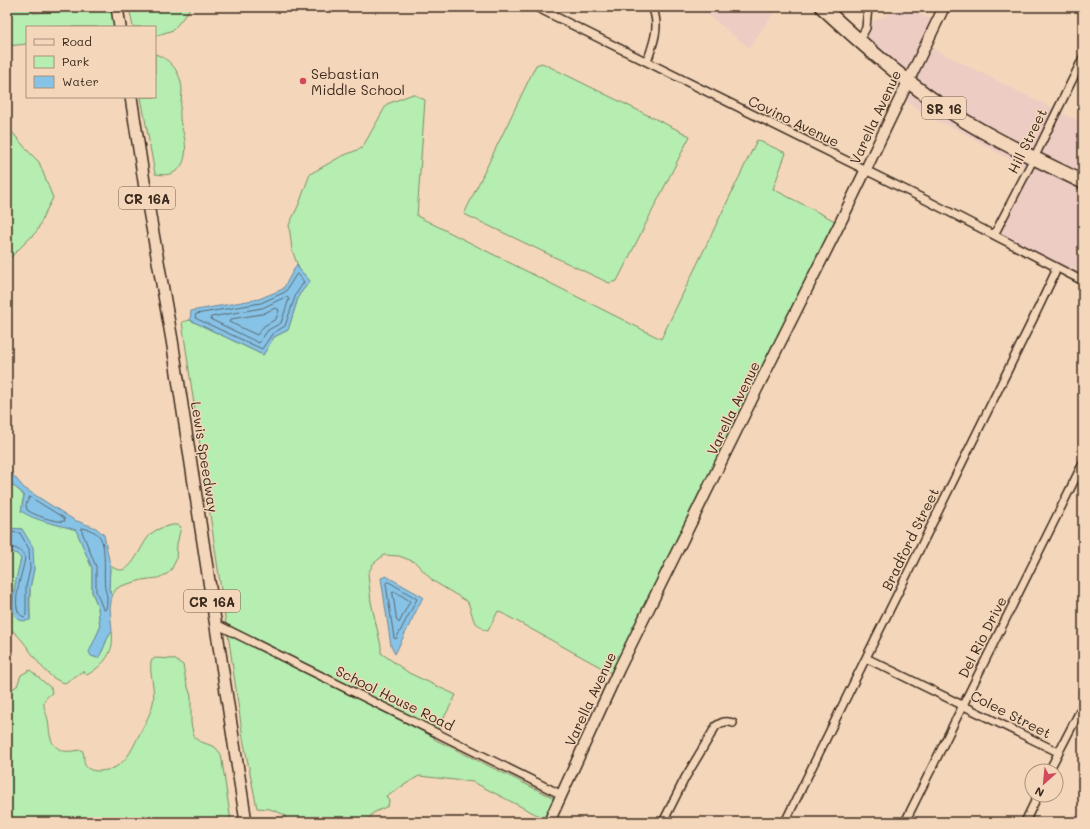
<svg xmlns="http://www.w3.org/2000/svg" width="1090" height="829" viewBox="0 0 1090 829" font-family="Mali,sans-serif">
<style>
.built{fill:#edccc3}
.green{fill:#b6edb0;stroke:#788c67}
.water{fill:#87c3e7;stroke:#698697}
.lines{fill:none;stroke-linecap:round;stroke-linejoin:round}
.shore{stroke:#59676e;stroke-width:1}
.street-casing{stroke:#3b2a1e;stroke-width:10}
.secondary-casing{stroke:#3b2a1e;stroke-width:13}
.primary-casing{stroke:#3b2a1e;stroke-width:14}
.highway-casing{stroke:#3b2a1e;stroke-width:16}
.street{stroke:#f4d7ba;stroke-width:7}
.secondary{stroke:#f4d7ba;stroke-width:10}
.primary{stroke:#f4d7ba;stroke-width:11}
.highway{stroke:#f4d7ba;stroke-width:13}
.poi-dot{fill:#d1495b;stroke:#f4d7ba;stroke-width:1.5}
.labels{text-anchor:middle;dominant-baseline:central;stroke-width:3;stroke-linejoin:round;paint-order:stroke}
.shield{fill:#f4d7ba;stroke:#725e4d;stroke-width:1}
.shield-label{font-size:13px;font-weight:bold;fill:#3b2a1e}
.poi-label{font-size:14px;fill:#3b2a1e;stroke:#f4d7ba;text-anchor:start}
.street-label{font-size:14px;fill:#3b2a1e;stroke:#f4d7ba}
</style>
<rect width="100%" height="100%" fill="#f4d7ba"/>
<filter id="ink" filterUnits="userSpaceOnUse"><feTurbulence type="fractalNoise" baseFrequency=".025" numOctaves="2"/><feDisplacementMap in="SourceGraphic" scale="8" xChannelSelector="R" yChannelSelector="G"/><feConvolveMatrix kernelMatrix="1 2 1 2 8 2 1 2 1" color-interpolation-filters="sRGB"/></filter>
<g filter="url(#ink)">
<!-- built -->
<path class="built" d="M700 7H778L749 48 717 22Z
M904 7 933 20 906 76 864 39 869 30 870 23Z
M928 46 1054 109 1033 153 998 135 912 80Z
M909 88 1029 160 1025 168 952 127 929 118 904 99Z
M1060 112 1083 123V178L1039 156Z
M1036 164 1083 187V276L999 233Z"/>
<!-- green -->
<path class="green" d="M7 7H32L33 13 75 11 74 7H113L116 27H27V44L7 46Z
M129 7H190L187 13 173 30 155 36V27H133Z
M155 54C171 59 181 73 182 90 182 100 179 109 180 118 180 124 183 130 184 136 189 159 182 179 155 174L141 97H155Z
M542 63 690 136 617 281 609 283 464 214 536 65Z
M413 94 425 100 417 216 661 339 757 140 786 153 773 189 837 222 613 674 498 611 488 631 484 630 474 621 468 602 433 581 415 562 399 556 384 555 373 564 368 574 371 602 381 646V653L409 673 456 695 438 729 226 624 182 322 190 320 263 355 274 337 288 330 299 295 310 281 299 269 292 250 289 225 299 204 310 174 340 157 362 148 387 104Z
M7 126 28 151 39 162 53 198 45 213 37 231 7 261Z
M7 481 20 491 24 496 22 504 51 523 76 529 92 568V592L98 607 100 628 92 646 95 658 98 657C105 649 105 639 112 632 115 652 104 665 87 675L83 671 65 683C39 677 29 639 7 627V550C12 552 18 553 21 558L13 596 14 613 30 620V588L34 569 22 529 7 528Z
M172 525H178L181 527 177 544 176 560 171 570 167 574 158 578 142 580 121 586 116 589 112 596 109 589 110 565C131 584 139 544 152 533 158 528 165 527 172 525Z
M228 634 434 737V739L556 799 545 819 473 782 419 776 386 796 389 801 388 806 373 813 366 822H286L285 815 270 809 257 808 243 738Z
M155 658 174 659 183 665 186 681 191 696V723L193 733 195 738 199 741 215 747 221 754 231 822H7V692L17 686 21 675 30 670 51 688 52 693C49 695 45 698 44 702 43 708 47 714 48 720 50 731 48 744 61 750 67 753 76 750 82 750 85 755 83 760 85 765 88 770 94 771 99 771 125 770 131 751 141 731 145 723 151 713 153 703 156 689 149 675 151 661Z"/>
<!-- water -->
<path class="water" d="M297 264 299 269 310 281 299 295 288 330 274 337 263 355 190 320 191 311 259 299 283 289Z
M7 468 24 488 74 520 96 528 104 535 110 565 109 589 112 596 110 608 112 632C105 639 105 649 98 658L91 656 89 652 100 628 98 607 92 592V568L76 530C58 524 37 522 21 511L24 496 20 491 7 481Z
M7 528 22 529 33 547 34 569 30 588 29 602 30 620C25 621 20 622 16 617 8 608 18 570 21 559 18 553 12 552 7 550Z
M386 576 423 597 395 654 391 646 381 578Z"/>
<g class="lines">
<!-- shore -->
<path class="shore" d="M297 274 299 275 304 282 296 294 285 326 272 334 262 349 195 318 196 314 261 303 285 292Z
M286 297 288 298 289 299 281 323 268 330 259 343 210 319 211 317 262 308Z
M276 308 279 310 276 319 264 326 257 335 229 322 231 319 262 314Z
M30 497 64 518 65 521C56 523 34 515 27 510L26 505Z
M81 528C87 528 97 532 100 537 107 547 103 577 105 589 106 592 107 595 107 598 107 602 107 607 105 610L103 609 96 591V567Z
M7 532 20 533 29 549 30 569 26 587V615L24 617C7 611 24 571 25 557 22 550 14 547 7 547
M387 582H389L417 599 396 639 394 638 386 584Z
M393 592H396L410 601 399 623 397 621Z"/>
<defs>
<path id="street" d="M536 7 928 201 1083 281
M859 41 866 28 868 7
M647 62C653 44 661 26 652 7
M994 235 1034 158 1083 58
M216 624 562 795
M866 658 1058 752
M1049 771 1083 705
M663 822 685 778 716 726C721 722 726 720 733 723
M785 822 1035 315 1055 273 1054 266
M905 822 1083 463
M1025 822 1038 795"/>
<path id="secondary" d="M549 822 619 669 754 395 843 217 944 7"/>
<path id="primary" d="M117 7 120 27
M131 97 145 188 172 340 246 822"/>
<path id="highway" d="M822 7C859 41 897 75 939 104 983 135 1034 158 1083 182"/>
</defs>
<!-- street casing -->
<use href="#street" class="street-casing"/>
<!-- secondary casing -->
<use href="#secondary" class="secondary-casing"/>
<!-- primary casing -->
<use href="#primary" class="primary-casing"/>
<!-- highway casing -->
<use href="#highway" class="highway-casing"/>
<!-- street -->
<use href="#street" class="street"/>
<!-- secondary -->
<use href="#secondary" class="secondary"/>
<!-- primary -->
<use href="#primary" class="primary"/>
<!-- highway -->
<use href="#highway" class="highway"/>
</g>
</g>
<!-- markers -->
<circle class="poi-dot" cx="303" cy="81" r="4"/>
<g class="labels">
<!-- shield labels -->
<g class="shield">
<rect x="922" y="97" width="44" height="22" rx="3"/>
<rect x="119" y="187" width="56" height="22" rx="3"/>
<rect x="184" y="590" width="56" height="22" rx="3"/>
</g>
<g class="shield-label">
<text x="944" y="108">SR 16</text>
<text x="147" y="198">CR 16A</text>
<text x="212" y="601">CR 16A</text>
</g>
<!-- poi labels -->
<g class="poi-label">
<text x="311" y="73">Sebastian<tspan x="311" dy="16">Middle School</tspan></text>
</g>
<!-- street labels -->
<g class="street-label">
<text transform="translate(875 117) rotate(-65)">Varella Avenue</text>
<text transform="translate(794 121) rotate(26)">Covino Avenue</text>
<text transform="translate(1027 141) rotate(-64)">Hill Street</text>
<text transform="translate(733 408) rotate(-64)">Varella Avenue</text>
<text transform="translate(205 457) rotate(81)">Lewis Speedway</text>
<text transform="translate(910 539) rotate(-64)">Bradford Street</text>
<text transform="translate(982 637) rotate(-63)">Del Rio Drive</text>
<text transform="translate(395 698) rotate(26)">School House Road</text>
<text transform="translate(590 699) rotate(-65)">Varella Avenue</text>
<text transform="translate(1011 714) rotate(27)">Colee Street</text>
</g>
</g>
<!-- margin -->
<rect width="1090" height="829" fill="none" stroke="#f4d7ba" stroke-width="24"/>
<rect x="12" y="12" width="1066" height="805" fill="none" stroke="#3b2a1e" stroke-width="1.5" filter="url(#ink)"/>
<!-- legend -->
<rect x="26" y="26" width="130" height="72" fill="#f4d7ba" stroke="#aa927c"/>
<rect x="34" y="39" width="20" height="6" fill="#f4d7ba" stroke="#aa927c"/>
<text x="62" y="46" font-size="12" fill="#3b2a1e">Road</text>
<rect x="34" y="56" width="20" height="12" fill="#b6edb0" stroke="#aa927c"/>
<text x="62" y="66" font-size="12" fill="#3b2a1e">Park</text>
<rect x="34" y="76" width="20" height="12" fill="#87c3e7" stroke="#aa927c"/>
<text x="62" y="86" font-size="12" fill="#3b2a1e">Water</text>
<!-- north arrow -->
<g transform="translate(1044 783) rotate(207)"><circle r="19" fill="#f4d7ba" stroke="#aa927c"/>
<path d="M0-3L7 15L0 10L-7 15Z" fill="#d1495b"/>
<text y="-6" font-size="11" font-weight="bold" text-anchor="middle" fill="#3b2a1e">N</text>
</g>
</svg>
